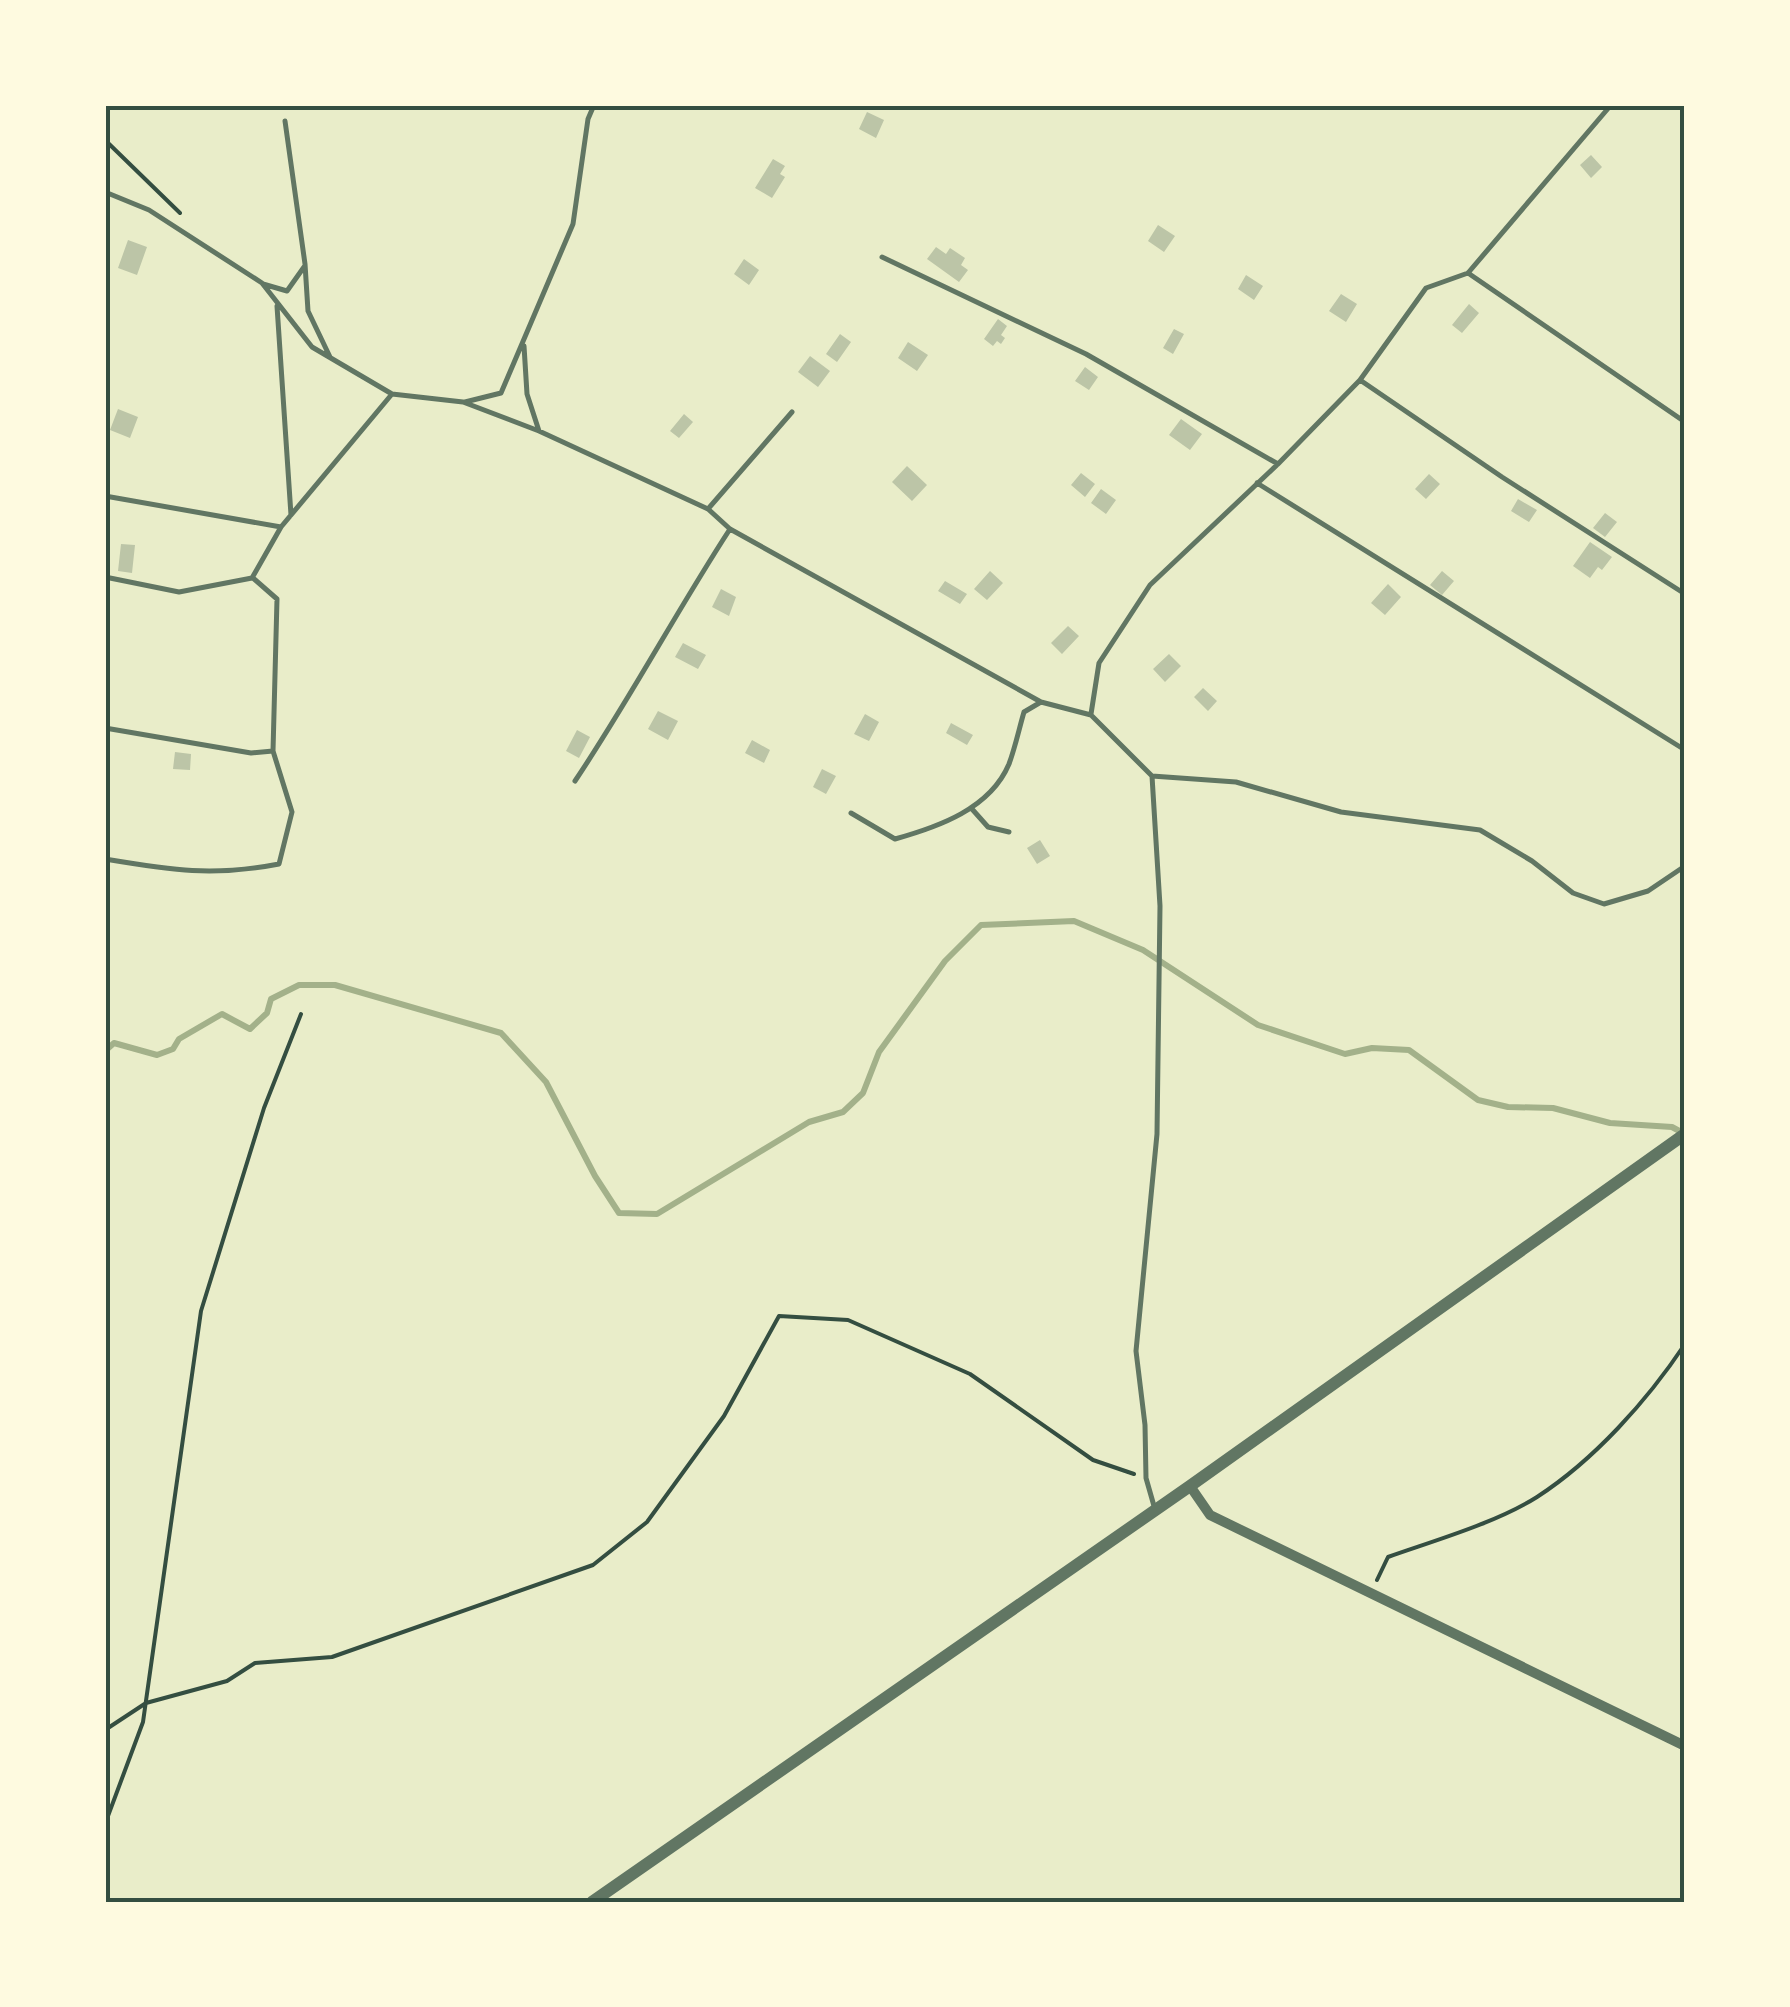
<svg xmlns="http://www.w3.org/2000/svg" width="1790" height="2007" viewBox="0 0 1790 2007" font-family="Roboto,sans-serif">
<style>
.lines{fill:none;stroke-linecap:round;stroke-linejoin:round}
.stream{stroke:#a3b18a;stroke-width:6}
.building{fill:#bcc5a7}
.path{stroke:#344e41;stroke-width:4}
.service{stroke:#617663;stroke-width:5}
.minor{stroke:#617663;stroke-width:10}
.tertiary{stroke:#617663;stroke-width:12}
.neatline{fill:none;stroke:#344e41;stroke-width:4}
</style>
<rect width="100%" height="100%" fill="#e9edc9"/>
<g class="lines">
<!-- stream -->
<path class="stream" d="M105 1051 114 1043 157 1055 173 1049 179 1039 222 1014 250 1029 267 1013 271 999 299 985H335L501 1033 546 1082 595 1176 619 1213 657 1214 809 1122 843 1112 863 1093 879 1052 945 961 981 925 1074 921 1143 950 1258 1025 1345 1054 1372 1048 1409 1050 1478 1100 1508 1107 1553 1108 1610 1123 1672 1127 1683 1133"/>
</g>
<!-- building -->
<path class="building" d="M867 112 884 120 876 138 859 129Z
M1591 155 1602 167 1591 178 1580 165Z
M773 159 785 166 780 174 785 177 772 198 755 188Z
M1158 225 1175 236 1164 252 1148 241Z
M128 240 147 247 137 275 118 268Z
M936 247 946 254 950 248 965 258 961 265 968 270 959 282 927 259Z
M744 259 759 270 749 285 734 274Z
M1246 275 1263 286 1254 300 1238 289Z
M1341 294 1357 304 1346 322 1329 311Z
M1469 304 1479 313 1462 333 1452 325Z
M998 319 1007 326 1001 335 1005 338 1001 344 997 341 993 346 984 339Z
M1174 329 1184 334 1173 354 1163 348Z
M840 334 851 342 837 362 826 354Z
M908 342 928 355 917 371 898 358Z
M810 356 830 371 818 387 798 372Z
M1085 367 1098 377 1089 390 1075 381Z
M118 409 138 417 130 438 110 430Z
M684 414 693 422 679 438 670 431Z
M1181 419 1202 434 1190 450 1169 435Z
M907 466 927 485 912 501 892 482Z
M1081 473 1095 484 1085 497 1071 485Z
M1429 474 1440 484 1426 499 1415 489Z
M1101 489 1116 500 1106 514 1091 503Z
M1518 499 1537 510 1529 522 1511 511Z
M1605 513 1617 522 1605 537 1593 528Z
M1590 542 1612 557 1602 570 1598 567 1590 578 1573 566Z
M121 544 135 545 132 573 118 571Z
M990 571 1003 583 987 600 974 589Z
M1442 571 1454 581 1442 595 1430 585Z
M945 581 967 594 960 604 938 591Z
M1388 584 1401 597 1385 615 1371 603Z
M721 589 736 597 729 616 712 607Z
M1068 626 1079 636 1062 654 1051 643Z
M683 643 706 655 698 669 675 657Z
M1169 654 1181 666 1165 682 1153 669Z
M1203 688 1217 701 1208 711 1194 697Z
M658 711 678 721 668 740 648 729Z
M865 714 879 722 869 741 854 734Z
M951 723 973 735 967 745 946 733Z
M577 730 590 737 579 758 566 751Z
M752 740 770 750 764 763 745 753Z
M175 752 191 754 190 770 173 769Z
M822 769 836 776 826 794 813 787Z
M1040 840 1050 856 1037 864 1027 848Z"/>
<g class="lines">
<!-- path -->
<path class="path" d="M105 140 180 213
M1377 1580 1388 1557C1433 1541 1496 1523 1537 1497 1594 1460 1647 1401 1685 1344
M105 1730 146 1703 227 1681 255 1663 332 1657 593 1565 647 1522 724 1416 779 1316 848 1320 970 1374 1093 1460 1134 1474
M105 1824 143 1722 201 1311 264 1108 301 1014"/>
<!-- service -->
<path class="service" d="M285 121 305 264 308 311 330 357
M105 192 149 210 262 283 312 347 392 394
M882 257 1086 354 1278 464
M1468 273 1685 422
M263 284 287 291 304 267
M277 306 291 515
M524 346 527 394 539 431
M1360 380 1502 477 1685 594
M465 402 501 393 573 224 588 119 594 105
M1257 483 1685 750
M105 496 281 527
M708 509 792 412
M105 577 179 592 252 578 281 527 392 394 463 402 539 431 708 509 730 529 1041 702 1091 715 1152 776 1160 906 1157 1134 1136 1351 1145 1425 1146 1478 1154 1506
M1091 714 1099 663 1150 585 1278 464 1360 380 1426 288 1468 273 1611 105
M105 728 251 753 273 751
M1152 776 1236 782 1341 812 1480 830 1532 861 1573 893 1604 904 1648 891 1685 866
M575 781C630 699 676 612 730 529
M972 809 988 827 1009 832
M851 813 895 839C938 827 990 809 1009 764 1015 748 1019 729 1024 712L1041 702
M105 859C171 870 212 877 279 864L292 812 273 751 277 599 253 578"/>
<!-- minor -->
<path class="minor" d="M1190 1486 1210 1515 1685 1746"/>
<!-- tertiary -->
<path class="tertiary" d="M592 1902 1190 1486 1685 1134"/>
</g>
<!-- border -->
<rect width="1790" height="2007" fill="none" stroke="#fefae0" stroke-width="215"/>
<rect x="108" y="108" width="1574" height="1792" class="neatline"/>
</svg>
